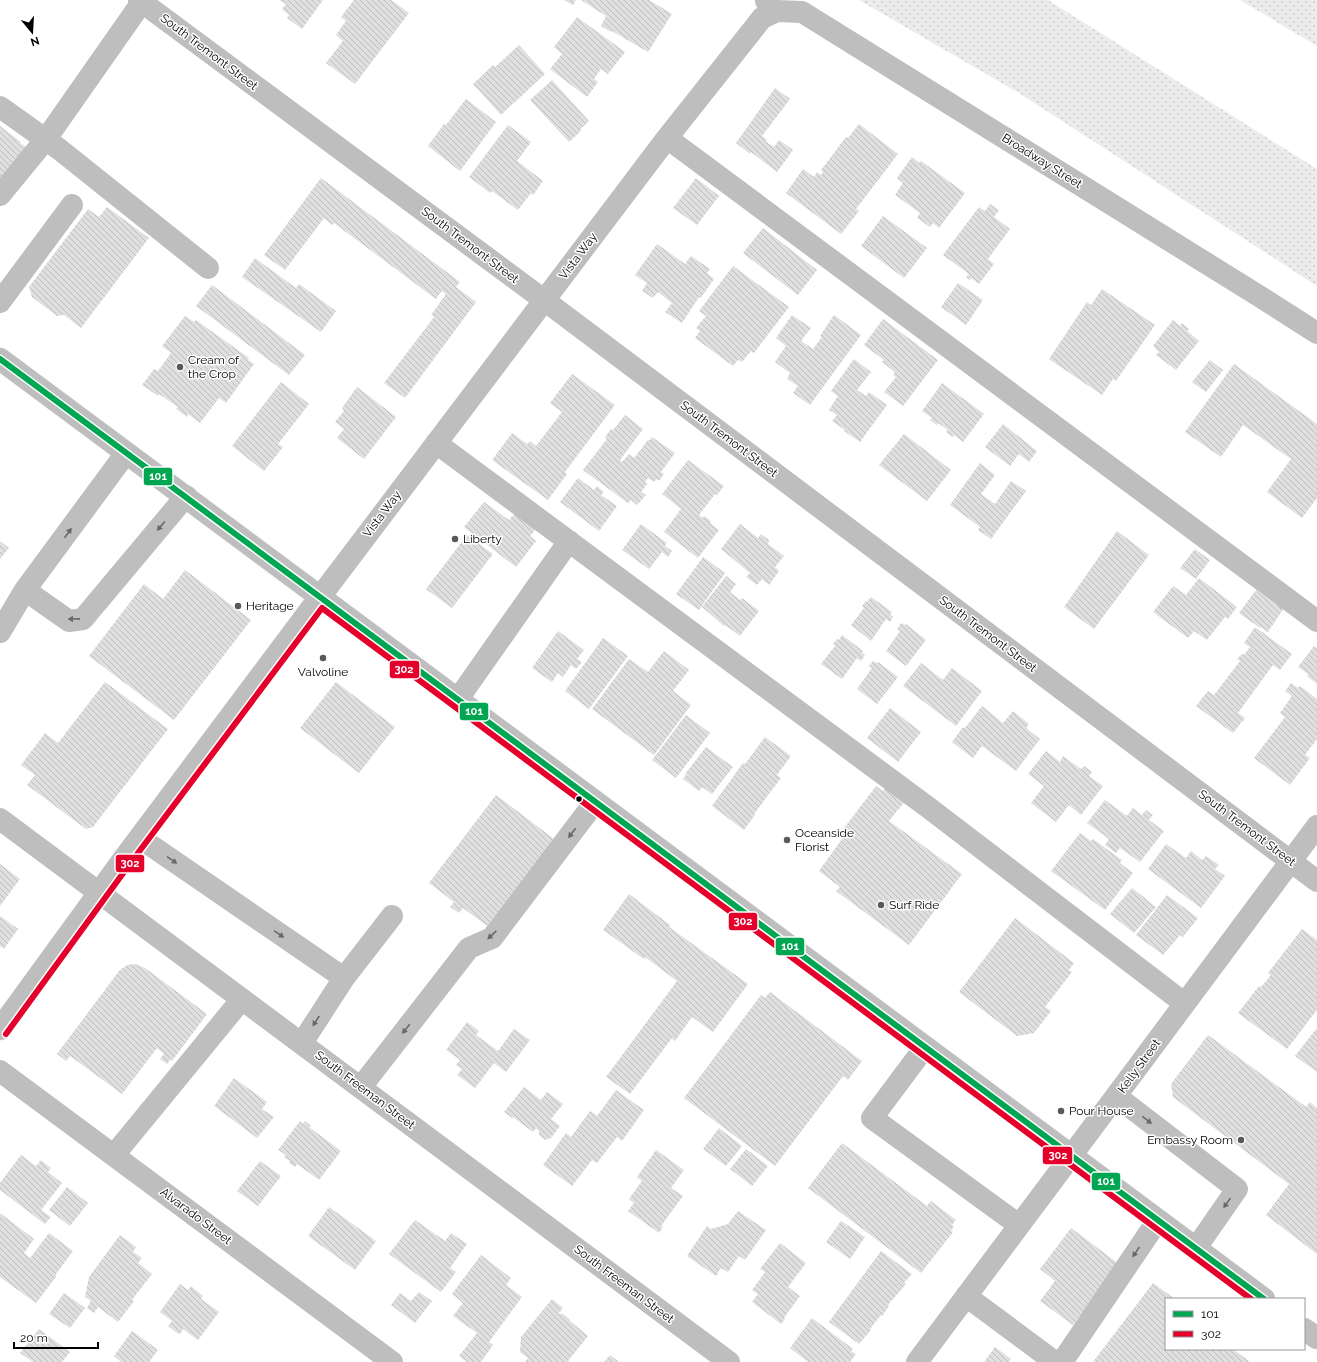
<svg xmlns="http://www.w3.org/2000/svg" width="1317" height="1362" viewBox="0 0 1317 1362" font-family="Raleway,sans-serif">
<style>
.grass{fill:url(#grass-dots)}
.building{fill:url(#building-back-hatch)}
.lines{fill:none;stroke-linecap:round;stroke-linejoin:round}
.major-casing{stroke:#dbdbdb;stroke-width:23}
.minor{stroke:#bebebe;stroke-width:22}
.major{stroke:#bebebe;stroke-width:22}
.bus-1-casing{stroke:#fff;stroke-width:9}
.bus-2-casing{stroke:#fff;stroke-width:9}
.bus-1{stroke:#00a651;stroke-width:6}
.bus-2{stroke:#e4002b;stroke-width:6}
.oneway{fill:#686868}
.poi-dot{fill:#595959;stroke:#fff;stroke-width:1.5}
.bus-dot{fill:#000;stroke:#fff;stroke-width:1.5}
.labels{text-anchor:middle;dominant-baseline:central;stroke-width:3;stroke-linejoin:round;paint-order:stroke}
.street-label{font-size:12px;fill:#000;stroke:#fff}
.poi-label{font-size:12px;fill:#000;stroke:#fff;text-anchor:start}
.line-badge{stroke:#fff;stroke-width:1.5}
.badge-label{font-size:11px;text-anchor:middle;font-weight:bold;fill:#fff}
</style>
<defs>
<pattern id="grass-dots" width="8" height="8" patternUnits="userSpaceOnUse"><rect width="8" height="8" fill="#ececec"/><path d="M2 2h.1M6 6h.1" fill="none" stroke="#c9c9c9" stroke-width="1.8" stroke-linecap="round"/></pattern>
<pattern id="building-back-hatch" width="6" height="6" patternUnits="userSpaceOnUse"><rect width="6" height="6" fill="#dfdfdf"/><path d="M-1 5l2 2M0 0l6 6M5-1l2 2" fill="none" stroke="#bebebe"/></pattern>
</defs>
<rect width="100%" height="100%" fill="#fff"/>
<!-- grass -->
<path class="grass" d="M859 0H1048L1317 169V286L1019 93Z
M1240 0H1317V46Z"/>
<!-- building -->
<path class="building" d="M279 0H323L302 29 287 18 289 15 282 9 286 4Z
M354 0H391L409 13 355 84 326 63 343 41 336 35 346 21 341 17Z
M564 0H576L573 5Z
M581 0H649L672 14 648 52 612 31 611 32 601 26 606 16Z
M577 17 625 52 608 74 601 69 594 79 598 82 587 97 550 69 562 54 554 47Z
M519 45 545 74 501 115 473 84 493 65 495 67Z
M552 80 589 121 580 130 581 131 569 142 530 100Z
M775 88 790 99 762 136 767 140 765 141 774 147 779 140 793 150 777 172 751 152 750 154 736 143Z
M466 99 496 122 460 171 428 146 444 124 446 125Z
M859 124 898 154 856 209 859 211 841 234 786 193 803 169 814 177 817 172 821 175 823 172 821 170 846 137 848 138Z
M508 125 531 142 517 161 543 181 533 195 531 193 518 210 492 191 490 193 469 177Z
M0 126 21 142 20 143 26 147 0 181Z
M912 157 919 163 921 161 965 193 939 228 933 223 930 227 917 218 920 213 895 195 903 183 897 178Z
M321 178 460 282 456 287 476 302 405 398 384 383 434 317 431 315 446 294 442 291 436 299 334 223 332 225 324 218 285 270 264 255Z
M696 178 719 196 697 225 673 208Z
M990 204 999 210 994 217 1010 229 988 259 994 264 979 284 971 278 970 280 966 277 969 274 943 255 979 207 985 211Z
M107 207 149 238 81 328 64 315 57 316 32 297 29 287 88 209 99 217Z
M883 216 927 248 904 278 861 246Z
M763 228 817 270 798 295 743 253Z
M657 244 685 264 691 256 710 269 707 273 714 279 701 298 699 297 682 323 665 312 672 303 658 292 653 298 642 291 647 283 635 275Z
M255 258 296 288 299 284 336 311 321 332 242 277Z
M733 266 789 307 754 353 751 351 742 362 738 360 733 366 695 338 700 331 696 328 706 316 699 311Z
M958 283 983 300 966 325 941 307Z
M212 285 305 355 289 375 196 306Z
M1102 289 1155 325 1116 381 1113 379 1102 395 1049 359 1087 302 1091 305Z
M792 315 811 328 801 341 813 349 822 337 820 336 834 315 861 335 810 405 793 393 798 386 787 379 790 373 775 362 786 346 776 338Z
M185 316 194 322 196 320 249 358 248 360 254 364 226 403 219 398 200 423 188 414 187 417 176 409 178 407 159 394 158 396 142 385 154 369 158 371 171 353 162 346Z
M883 319 938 360 903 406 884 392 896 377 893 375 895 372 882 362 884 360 864 345Z
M1173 320 1180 326 1182 323 1189 329 1187 331 1199 341 1176 370 1156 355 1159 352 1153 346Z
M854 359 871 372 857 390 866 396 869 392 887 405 860 442 844 431 845 430 832 421 837 415 829 410 838 396 831 391Z
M1210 360 1223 370 1206 392 1192 382Z
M1234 364 1317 424V498L1302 518 1267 492 1291 459 1243 425 1221 457 1185 432Z
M572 374 615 405 565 472 567 474 548 500 492 460 512 433 527 444 530 441 536 446 562 412 550 403Z
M281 382 309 404 278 444 283 447 264 471 232 446Z
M942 383 984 414 963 442 954 435 953 437 946 432 948 430 938 423 937 425 930 420 932 418 922 411Z
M357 387 396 417 364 459 337 438 344 429 335 422 344 411 342 408Z
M625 415 643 429 620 460 622 462 629 454 634 458 648 440H650L652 437 675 453 661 472 664 474 659 481 656 479 654 482 648 478 645 482 647 484 641 492 646 495 637 505 631 500 628 503 583 470 607 439 605 437 611 429 613 430Z
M1003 424 1037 451 1029 462 1019 454 1010 466 985 447Z
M904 434 951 470 927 501 879 465Z
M688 460 724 486 717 495 715 494 699 515 703 518 704 516 711 521 710 523 719 530 698 558 664 532 681 509 662 494Z
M980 463 995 475 981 494 995 504 1011 481 1026 491 991 539 978 530 980 527 950 505Z
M578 478 594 490 597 486 604 492 601 495 617 506 599 531 560 502Z
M484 502 509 520 515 513 536 529 530 536 536 541 516 567 464 527Z
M641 524 667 543 665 546 672 551 668 557 662 552 649 569 622 550Z
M740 524 758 538 761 534 769 540 768 544 784 556 775 567 779 571 769 585 762 579 757 585 746 577 750 573 721 549Z
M1117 531 1149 555 1094 629 1064 607Z
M467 535 493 554 452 608 426 589Z
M0 541 9 548 0 559Z
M1195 549 1210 560 1196 579 1180 568Z
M703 557 725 573 699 610 676 594Z
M185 570 251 620 174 720 89 656 144 584 163 599Z
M726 576 736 584 730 592 740 600 742 598 759 611 740 636 725 625 724 626 702 607Z
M1199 578 1237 607 1228 619 1225 617 1207 640 1194 631 1188 638 1153 612 1173 586 1186 595Z
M1256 590 1277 605 1278 604 1284 608 1268 632 1261 627 1260 628 1239 613Z
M871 597 892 612 890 614 893 617 890 622 886 619 871 641 851 625 864 608 862 606 866 601 867 602Z
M901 623 905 625 906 624 926 640 906 666 886 651 900 631 897 629Z
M1255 627 1292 654 1280 670 1273 665 1238 713 1245 718 1233 733 1196 706 1208 691 1214 695 1240 661 1237 659 1242 654 1244 655 1250 647 1244 643Z
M558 631 584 650 577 659 582 662 576 669 571 665 563 677 558 673 552 682 532 668Z
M842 635 863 651 862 653 865 655 861 661 857 658 842 679 821 664 835 646 833 644 837 639 839 640Z
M603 638 628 656 589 709 565 691Z
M1314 646 1317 648V684L1307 676 1308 674 1298 667Z
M664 651 689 670 673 691 691 705 654 755 592 709 629 659 648 672Z
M873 661 876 663 878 662 898 677 877 704 857 689 872 668 869 666Z
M921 663 943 680 952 668 982 691 956 726 903 686Z
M105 682 168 729 93 827 86 829 27 785 35 775 21 765 45 733 58 743Z
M336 682 395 727 359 773 300 728Z
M1291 683 1298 688 1300 686 1317 699V739L1305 755 1310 758 1290 785 1254 758 1285 717 1280 713 1292 696 1285 691Z
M982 706 1003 723 1013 711 1029 724 1026 728 1040 739 1016 771 982 746 973 758 952 742 963 727 965 728Z
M890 708 921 732 898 762 867 738Z
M686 715 710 733 676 778 652 760Z
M765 737 791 756 777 775 781 778 754 814 755 815 744 830 712 806 743 763 745 764Z
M706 747 733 767 712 794 702 787 699 791 683 779 686 775 685 774Z
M1046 751 1060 762 1063 756 1081 769 1084 766 1092 772 1089 776 1103 786 1081 815 1069 805 1056 822 1031 803 1044 786 1028 774Z
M876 786 883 791 886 787 905 801 889 821 962 874 909 945 836 891 840 887 819 871 842 839 838 836Z
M496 795 554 839 487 926 463 908 459 913 450 907 454 902 429 883Z
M1105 800 1127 816 1133 808 1142 815 1146 810 1153 815 1149 820 1164 831 1140 862 1120 848 1116 853 1105 845 1109 839 1087 823Z
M1080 833 1091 841 1093 839 1122 860 1120 863 1133 873 1105 910 1051 871Z
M1166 844 1186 858 1191 851 1202 860 1206 856 1219 865 1215 869 1225 876 1201 908 1148 869Z
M0 864 20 879 0 906Z
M1132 888 1156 907 1134 933 1110 914Z
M629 894 670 925 669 927 748 984 713 1032 692 1017 675 1041 672 1038 630 1094 606 1077 677 981 645 957 644 959 603 930Z
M1167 895 1198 918 1183 937 1180 935 1163 955 1136 935Z
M0 916 18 929 4 949 0 946Z
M1015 918 1074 963 1069 970 1072 972 1045 1007 1051 1011 1034 1033 1017 1036 959 992Z
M1302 929 1317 940V1010L1287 1049 1238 1013 1259 986 1261 987 1271 975 1268 973Z
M135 964 145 968 207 1014 172 1061 171 1059 167 1064 160 1059 164 1054 157 1048 122 1094 70 1056 66 1061 57 1054 119 971 127 965Z
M770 992 862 1061 848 1080 843 1076 775 1166 684 1098 761 995 765 998Z
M467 1022 479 1031 476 1035 498 1051 514 1029 530 1040 506 1072 494 1063 475 1088 457 1075 462 1069 456 1065 460 1060 446 1050Z
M1316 1029 1317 1030V1072L1295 1056Z
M1208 1035 1306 1107 1310 1102 1317 1108V1254L1266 1215 1289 1184 1173 1097 1171 1084Z
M234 1078 267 1102 262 1109 274 1117 257 1138 214 1106Z
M524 1087 541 1100 547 1092 563 1104 551 1119 560 1126 551 1138 545 1140 539 1135V1131L536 1128 533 1132 513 1117 512 1118 504 1112Z
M616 1090 644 1110 622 1141 617 1137 597 1163 592 1160 572 1186 543 1165 566 1133 571 1137 590 1111 597 1116Z
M300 1121 303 1124 305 1121 311 1126 309 1127 341 1151 319 1180 297 1164 295 1167 289 1163 290 1161 284 1157 286 1155 278 1150Z
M719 1128 742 1146 726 1166 703 1149Z
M842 1143 927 1206 931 1201 956 1220 952 1225 954 1226 951 1231 953 1232 921 1273 808 1188Z
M746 1149 768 1166 752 1186 730 1169Z
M656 1150 684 1170 671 1188 683 1196 661 1226 663 1227 659 1233 628 1211 634 1203 629 1199 642 1181 637 1177Z
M21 1155 36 1166 41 1160 51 1168 48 1172 62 1183 41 1210 51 1217 45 1224 0 1190V1183Z
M260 1161 281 1176 258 1206 237 1191Z
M67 1187 88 1203 70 1226 49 1210Z
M329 1207 376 1241 355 1270 308 1236Z
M738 1211 766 1230 745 1260 739 1256 728 1272 721 1268 716 1276 687 1256 707 1226 711 1229 728 1224Z
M0 1213 34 1239 24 1253 30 1258 49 1233 73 1251 56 1274V1277L36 1303 0 1277Z
M415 1220 445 1241 451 1233 467 1244 450 1268 456 1272 441 1292 389 1254Z
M841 1221 865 1237 850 1259 826 1242Z
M1071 1228 1119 1264 1073 1325 1040 1301 1055 1281 1040 1269Z
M120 1235 136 1247 133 1252 142 1258 138 1263 152 1274 132 1300 134 1301 118 1322 98 1307 94 1313 87 1308 91 1301 85 1297 89 1277Z
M780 1243 806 1263 788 1287 800 1296 784 1318 785 1319 781 1324 752 1302 758 1294 752 1290 765 1272 760 1269Z
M881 1251 912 1274 904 1283 906 1284 888 1305 889 1306 882 1316 881 1315 870 1329 871 1330 859 1344 829 1322Z
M481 1255 511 1278 506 1285 522 1297 489 1342 493 1345 481 1362H467L459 1356 477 1333 453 1316 463 1303 452 1294Z
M1153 1283 1175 1299H1166V1349H1233L1250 1362H1093Z
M180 1284 188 1290 191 1286 203 1296 201 1299 219 1312 198 1340 183 1329 180 1334 177 1333 168 1326 172 1321 160 1312Z
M419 1292 432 1301 415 1323 391 1305 400 1293 411 1301Z
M64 1293 85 1308 70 1328 49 1314Z
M552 1299 563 1308 558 1314H563L569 1319 570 1321 588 1336 568 1361 569 1362H525L528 1358 520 1352 521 1337Z
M812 1318 853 1349 851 1351 856 1354 850 1362H808L790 1348Z
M39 1329 70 1352 62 1362H33L20 1353Z
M132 1331 158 1350 149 1362H121L114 1356Z
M995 1347 1011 1359 1009 1362H984Z
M610 1355 619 1362H604Z"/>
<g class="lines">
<defs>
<path id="major" d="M0 359 1264 1299
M0 1029 123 860 320 597
M1304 1329 1317 1338"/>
</defs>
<!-- major casing -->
<use href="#major" class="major-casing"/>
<!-- minor -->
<path class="minor" d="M139 0 544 300 1317 881
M766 1 777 11 802 12 1259 296 1317 333
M0 107 59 149 208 268
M667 138 1317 621
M0 195 46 139 142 2
M0 302 72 205
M436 443 929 808 1184 1003
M126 453 25 590 69 621 83 619 186 496
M320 597 667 138 762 18 777 11
M0 632 25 590
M458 699 569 541
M0 819 729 1362
M140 838 344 978 302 1043
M344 978 392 916
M925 1047 872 1118 1019 1225
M0 1071 392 1362
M361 1087 469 948 492 938 595 802
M1116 1096 1237 1189 1196 1248
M114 1155 242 999
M966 1296 1055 1362
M917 1362 1116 1096 1317 826
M1062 1362 1158 1220"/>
<!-- major -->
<use href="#major" class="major"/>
<defs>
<path id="bus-1" d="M0 359 1264 1299"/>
<path id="bus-2" d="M6 1034 129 865 322 608 1251 1299"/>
</defs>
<!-- bus-1 casing -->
<use href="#bus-1" class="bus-1-casing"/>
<!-- bus-2 casing -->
<use href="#bus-2" class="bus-2-casing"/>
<!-- bus-1 -->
<use href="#bus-1" class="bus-1"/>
<!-- bus-2 -->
<use href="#bus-2" class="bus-2"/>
</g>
<!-- one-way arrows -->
<defs><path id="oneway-solid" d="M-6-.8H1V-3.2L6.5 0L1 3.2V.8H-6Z"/></defs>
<g class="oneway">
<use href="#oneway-solid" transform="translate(161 526) rotate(130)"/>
<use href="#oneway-solid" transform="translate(68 533) rotate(-54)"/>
<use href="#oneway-solid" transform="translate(74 619) rotate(179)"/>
<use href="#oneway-solid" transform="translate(572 833) rotate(127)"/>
<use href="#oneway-solid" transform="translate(172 860) rotate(34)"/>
<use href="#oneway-solid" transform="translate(279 934) rotate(34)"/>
<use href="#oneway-solid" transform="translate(492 935) rotate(137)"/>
<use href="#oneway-solid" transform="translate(316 1021) rotate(123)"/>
<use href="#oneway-solid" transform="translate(406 1029) rotate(128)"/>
<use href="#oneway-solid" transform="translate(1147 1120) rotate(38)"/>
<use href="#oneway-solid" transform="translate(1227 1203) rotate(125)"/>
<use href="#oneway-solid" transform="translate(1136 1252) rotate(124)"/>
</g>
<!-- markers -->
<g class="poi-dot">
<circle cx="180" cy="367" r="4"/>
<circle cx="455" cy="539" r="4"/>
<circle cx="238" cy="606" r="4"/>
<circle cx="323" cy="658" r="4"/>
<circle cx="787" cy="840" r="4"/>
<circle cx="881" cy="905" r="4"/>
<circle cx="1061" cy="1111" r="4"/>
<circle cx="1241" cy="1140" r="4"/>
</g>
<circle class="bus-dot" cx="579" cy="799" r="3.5"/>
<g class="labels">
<!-- street labels -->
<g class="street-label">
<text transform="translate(209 52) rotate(37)">South Tremont Street</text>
<text transform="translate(1042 161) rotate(32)">Broadway Street</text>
<text transform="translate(470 245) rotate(37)">South Tremont Street</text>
<text transform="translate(578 256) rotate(-53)">Vista Way</text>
<text transform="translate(729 439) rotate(37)">South Tremont Street</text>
<text transform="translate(382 514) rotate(-53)">Vista Way</text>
<text transform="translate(988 634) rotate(37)">South Tremont Street</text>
<text transform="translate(1247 828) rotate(37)">South Tremont Street</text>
<text transform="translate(1139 1066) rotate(-54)">Kelly Street</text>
<text transform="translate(365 1090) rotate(37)">South Freeman Street</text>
<text transform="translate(196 1216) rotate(37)">Alvarado Street</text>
<text transform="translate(624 1284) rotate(37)">South Freeman Street</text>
</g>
<!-- poi labels -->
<g class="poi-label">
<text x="188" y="360">Cream of<tspan x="188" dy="14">the Crop</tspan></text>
<text x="463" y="539">Liberty</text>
<text x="246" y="606">Heritage</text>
<text x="323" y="672" text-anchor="middle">Valvoline</text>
<text x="795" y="833">Oceanside<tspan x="795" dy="14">Florist</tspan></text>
<text x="889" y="905">Surf Ride</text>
<text x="1069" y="1111">Pour House</text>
<text x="1233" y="1140" text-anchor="end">Embassy Room</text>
</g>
</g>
<g class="line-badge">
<rect x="143" y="467" width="30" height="19" rx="4" fill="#00a651"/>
<rect x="389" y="660" width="31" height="19" rx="4" fill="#e4002b"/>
<rect x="459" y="702" width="30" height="19" rx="4" fill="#00a651"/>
<rect x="115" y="854" width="30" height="19" rx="4" fill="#e4002b"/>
<rect x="728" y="912" width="30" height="19" rx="4" fill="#e4002b"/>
<rect x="775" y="937" width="30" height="19" rx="4" fill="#00a651"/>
<rect x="1042" y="1146" width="31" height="19" rx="4" fill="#e4002b"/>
<rect x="1091" y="1172" width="30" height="19" rx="4" fill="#00a651"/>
</g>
<g class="badge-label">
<text x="158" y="480">101</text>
<text x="404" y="673">302</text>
<text x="474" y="715">101</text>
<text x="130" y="867">302</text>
<text x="743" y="925">302</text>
<text x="790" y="950">101</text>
<text x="1058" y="1159">302</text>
<text x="1106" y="1185">101</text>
</g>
<!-- legend -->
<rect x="1165" y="1298" width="140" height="52" fill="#ffffff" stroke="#999999"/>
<rect x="1173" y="1311" width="20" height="6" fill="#00a651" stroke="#999999"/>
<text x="1201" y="1318" font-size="12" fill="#000000">101</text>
<rect x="1173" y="1331" width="20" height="6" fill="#e4002b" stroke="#999999"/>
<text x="1201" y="1338" font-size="12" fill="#000000">302</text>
<!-- north arrow -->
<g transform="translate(32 32) rotate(162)" stroke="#ffffff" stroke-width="3" paint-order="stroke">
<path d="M0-3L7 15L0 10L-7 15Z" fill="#000000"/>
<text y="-6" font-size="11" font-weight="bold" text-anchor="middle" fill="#000000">N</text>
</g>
<!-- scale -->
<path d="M14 1342v6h84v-6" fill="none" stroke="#000000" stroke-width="2"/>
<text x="20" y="1342" font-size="12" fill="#000000" stroke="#ffffff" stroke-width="3" paint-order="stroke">20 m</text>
</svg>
